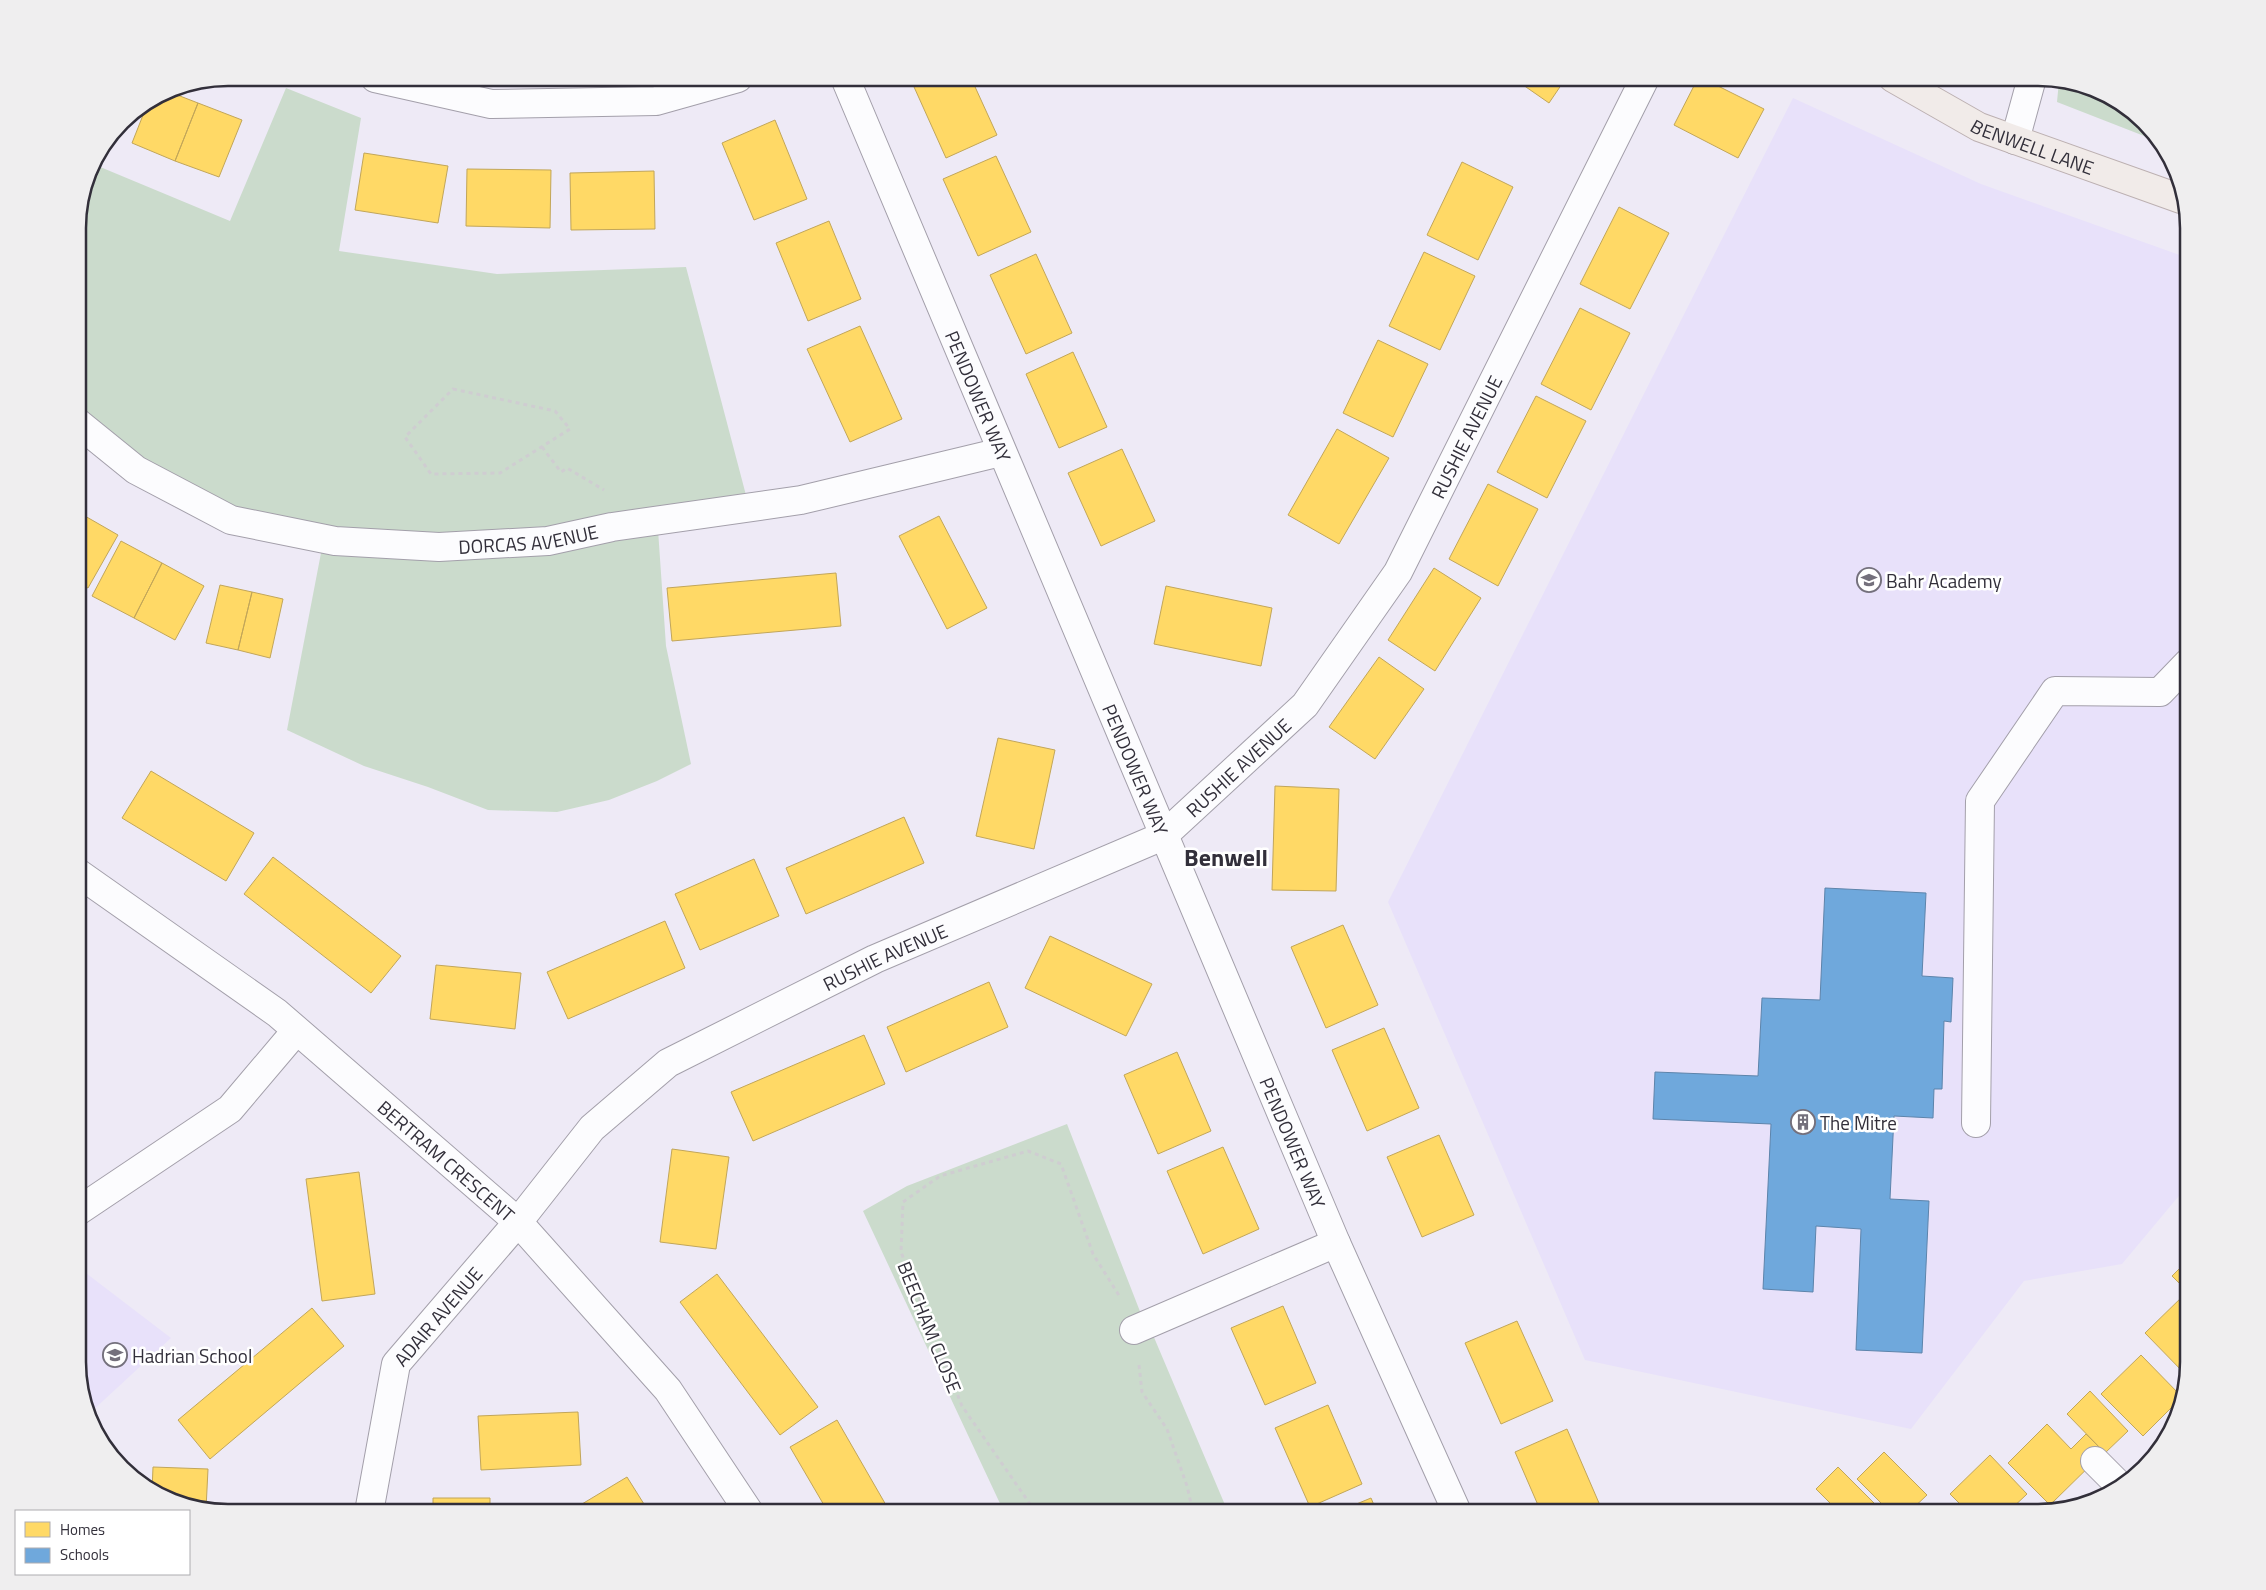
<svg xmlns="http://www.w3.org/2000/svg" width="2266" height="1590" viewBox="0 0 2266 1590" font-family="'Titillium Web',sans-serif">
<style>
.built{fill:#e8e1fa}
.green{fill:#cbdbcc}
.homes{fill:#ffd966;stroke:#c2a659}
.schools{fill:#6fa8dc;stroke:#5d84ab}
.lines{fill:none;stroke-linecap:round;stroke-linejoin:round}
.minor-casing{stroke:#a39faa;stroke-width:30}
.major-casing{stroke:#bcb0b1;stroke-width:30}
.path{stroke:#cfcdd1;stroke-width:3;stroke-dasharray:4 4;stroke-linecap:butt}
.minor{stroke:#fcfcfe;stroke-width:28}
.major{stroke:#f1ebe9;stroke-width:28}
.labels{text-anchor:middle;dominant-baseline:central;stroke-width:5;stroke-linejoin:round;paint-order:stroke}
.street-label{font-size:19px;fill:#322f3a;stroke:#fff}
.poi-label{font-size:19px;fill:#322f3a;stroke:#fff;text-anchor:start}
.district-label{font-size:24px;font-weight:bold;fill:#322f3a;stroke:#fff}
.rim{fill:none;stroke:#322f3a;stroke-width:2.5}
</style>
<rect width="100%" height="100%" fill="#eeeaf6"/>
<!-- built -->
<path class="built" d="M1793 98 1981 184 2188 258V1185L2122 1264 2024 1281 1911 1429 1585 1360 1388 902Z
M78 1267 171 1338 90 1413 78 1372Z"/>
<!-- green -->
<path class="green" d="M2059 81 2086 85 2122 103 2157 141 2057 102Z
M286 88 361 118 339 251 497 274 686 267 747 499 657 515 666 646 691 764 657 781 609 800 557 812 488 810 428 787 364 766 287 730 326 527 238 514 148 465 78 412V218L89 170 93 164 230 221Z
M1067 1124 1141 1314 1153 1335 1228 1512H1004L863 1211 907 1186Z"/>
<!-- homes -->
<path class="homes" d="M910 78H971L997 135 946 158Z
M1513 78H1566L1549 103Z
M1698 78H1702L1764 109 1738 158 1674 125Z
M167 91 198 103 175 161 132 143 147 105Z
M198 103 242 120 219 177 175 161Z
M775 120 807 199 754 220 722 143Z
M364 153 448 166 438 223 355 210Z
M996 156 1031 232 978 256 943 179Z
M1462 162 1513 187 1478 260 1427 235Z
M467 169 551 170 550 228 466 226Z
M654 171 655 229 571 230 570 173Z
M1619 207 1669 233 1630 309 1580 284Z
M829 221 861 299 808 321 776 243Z
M1424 252 1475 276 1440 350 1389 326Z
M1036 254 1072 333 1026 354 990 275Z
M1580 308 1630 333 1591 410 1541 384Z
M860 326 902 419 850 442 807 349Z
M1378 340 1428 364 1393 437 1343 413Z
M1073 352 1107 427 1059 448 1026 374Z
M1536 396 1586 421 1547 498 1497 472Z
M1337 429 1389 458 1339 544 1288 515Z
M1122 449 1155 521 1101 546 1068 473Z
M1488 484 1538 509 1498 586 1449 559Z
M78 512 118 535 88 588 78 583Z
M939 516 987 608 947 629 899 536Z
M121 541 162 563 134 618 92 596Z
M162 563 204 586 175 640 134 618Z
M1434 568 1481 598 1435 671 1388 640Z
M836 573 841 626 672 641 667 588Z
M220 585 252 592 238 650 206 643Z
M1166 586 1272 608 1261 666 1154 644Z
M252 592 283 599 270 658 238 650Z
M1379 657 1424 689 1375 759 1329 727Z
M998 738 1055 750 1034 849 976 836Z
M151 771 254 833 226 881 122 818Z
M1275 786 1339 789 1336 891 1272 890Z
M904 817 924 863 806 914 786 868Z
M273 857 401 956 371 993 244 894Z
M754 859 779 916 700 950 675 894Z
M665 921 685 968 568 1019 547 972Z
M1343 925 1378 1005 1326 1028 1291 947Z
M1050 936 1152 984 1126 1036 1025 988Z
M436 965 521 973 515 1029 430 1019Z
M989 982 1008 1027 906 1072 887 1027Z
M1384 1028 1419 1108 1367 1131 1332 1050Z
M864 1035 885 1084 753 1141 731 1092Z
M1177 1052 1211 1131 1158 1154 1124 1075Z
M1439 1135 1474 1215 1422 1237 1387 1157Z
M1223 1147 1259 1229 1203 1254 1167 1171Z
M672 1149 729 1157 716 1249 660 1242Z
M359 1172 375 1294 322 1301 306 1179Z
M2188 1260V1292L2172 1276Z
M717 1274 818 1407 780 1435 680 1302Z
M2185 1294 2188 1298V1362L2185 1374 2145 1333Z
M1283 1306 1316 1383 1265 1405 1231 1328Z
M312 1308 344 1346 210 1459 178 1420Z
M1517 1321 1553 1401 1501 1424 1465 1343Z
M2141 1355 2182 1397 2143 1436 2101 1394Z
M2090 1391 2128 1431 2105 1453 2067 1414Z
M1328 1405 1362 1484 1310 1507 1275 1428Z
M578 1412 581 1465 481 1470 478 1416Z
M837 1420 890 1512H828L790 1447Z
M2047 1424 2071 1449 2086 1434 2104 1452 2050 1505 2008 1463Z
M1567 1429 1602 1510 1596 1512H1541L1515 1452Z
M1884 1452 1927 1495 1909 1512H1890L1857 1479Z
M1990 1455 2027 1494 2008 1512H1968L1950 1494Z
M153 1467 208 1469 206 1509 180 1505 152 1491Z
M1838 1467 1881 1510 1879 1512H1839L1816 1489Z
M627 1477 649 1512H587L582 1504Z
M433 1498H490V1512H433Z
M1371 1498 1377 1512H1337Z"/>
<!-- schools -->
<path class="schools" d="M1825 888 1926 893 1922 976 1953 978 1951 1022 1944 1021 1942 1089H1934L1933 1118 1894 1116 1890 1199 1929 1201 1922 1353 1856 1350 1861 1229 1816 1226 1813 1292 1763 1289 1771 1124 1653 1119 1655 1072 1758 1076 1762 998 1820 1000Z"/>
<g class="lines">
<defs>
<g id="minor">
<path d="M375 78 491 104 656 101 738 78"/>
<path id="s1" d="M845 78 1336 1243 1457 1512"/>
<path d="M2015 140 2032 78"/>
<path id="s2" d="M78 423 136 470 231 520 335 541 439 547 548 541 612 527 801 500 1001 452"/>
<path id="s3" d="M78 873 277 1013 518 1222 668 1390 749 1512"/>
<path d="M1976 1123 1980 801 2055 691 2160 692 2188 663"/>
<path d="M78 1211 230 1109 296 1031"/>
<path d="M1134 1330 1336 1243"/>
<path d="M2095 1461 2120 1486"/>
<path id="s4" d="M369 1512 396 1364 518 1222 592 1128 668 1063 875 959 1163 836 1305 705 1398 572 1645 78"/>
</g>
<g id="major">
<path id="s5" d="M1893 78 1979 127 2181 199"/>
</g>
</defs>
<!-- minor casing -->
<use href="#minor" class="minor-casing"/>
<!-- major casing -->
<use href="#major" class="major-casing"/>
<!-- path -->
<path class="path" d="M453 389 555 411 570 429 500 473 431 474 405 437Z
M542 447 561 472 567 468 604 490
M1139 1365 1142 1392 1167 1429 1187 1486 1193 1512
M1034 1512 1030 1504 962 1406 901 1252 903 1202 940 1176 1028 1151 1061 1164 1093 1254 1120 1297"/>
<!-- minor -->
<use href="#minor" class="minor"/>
<!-- major -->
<use href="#major" class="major"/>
</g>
<!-- icons -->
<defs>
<symbol id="school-ring" viewBox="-11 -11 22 22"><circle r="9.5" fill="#fff" stroke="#74707c" stroke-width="1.5"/><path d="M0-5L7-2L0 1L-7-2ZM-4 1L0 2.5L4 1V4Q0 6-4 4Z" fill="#74707c"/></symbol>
<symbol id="building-ring" viewBox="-11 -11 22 22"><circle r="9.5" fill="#fff" stroke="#74707c" stroke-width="1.5"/><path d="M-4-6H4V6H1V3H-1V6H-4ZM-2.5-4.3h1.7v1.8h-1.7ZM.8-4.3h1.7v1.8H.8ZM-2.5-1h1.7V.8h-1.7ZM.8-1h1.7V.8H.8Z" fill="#74707c"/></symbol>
</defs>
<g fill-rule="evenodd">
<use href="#school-ring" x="1855" y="566" width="28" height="28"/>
<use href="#building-ring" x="1789" y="1108" width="28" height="28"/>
<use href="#school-ring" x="101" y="1341" width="28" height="28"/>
</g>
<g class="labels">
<!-- street labels -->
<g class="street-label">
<text stroke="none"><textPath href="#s5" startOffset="156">BENWELL LANE</textPath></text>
<text stroke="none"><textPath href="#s1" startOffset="345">PENDOWER WAY</textPath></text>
<text stroke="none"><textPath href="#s4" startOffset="1609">RUSHIE AVENUE</textPath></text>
<text stroke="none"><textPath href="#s2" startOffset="482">DORCAS AVENUE</textPath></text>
<text stroke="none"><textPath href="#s4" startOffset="1204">RUSHIE AVENUE</textPath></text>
<text stroke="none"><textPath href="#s1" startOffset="750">PENDOWER WAY</textPath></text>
<text stroke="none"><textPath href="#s4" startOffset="799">RUSHIE AVENUE</textPath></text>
<text stroke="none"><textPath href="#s1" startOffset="1155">PENDOWER WAY</textPath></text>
<text stroke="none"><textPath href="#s3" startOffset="468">BERTRAM CRESCENT</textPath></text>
<text stroke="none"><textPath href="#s4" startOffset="214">ADAIR AVENUE</textPath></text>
<text transform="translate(930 1327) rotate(68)">BEECHAM CLOSE</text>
</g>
<!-- poi labels -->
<g class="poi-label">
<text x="1886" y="580">Bahr Academy</text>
<text x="1820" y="1122">The Mitre</text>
<text x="132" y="1355">Hadrian School</text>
</g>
<!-- district labels -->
<g class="district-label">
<text x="1226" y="857">Benwell</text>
</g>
</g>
<!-- crop -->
<path d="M0 0H2266V1590H0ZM228 86H2038A142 142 0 0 1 2180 228V1362A142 142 0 0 1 2038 1504H228A142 142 0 0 1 86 1362V228A142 142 0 0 1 228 86Z" fill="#efeeef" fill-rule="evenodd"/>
<path class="rim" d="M228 86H2038A142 142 0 0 1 2180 228V1362A142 142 0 0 1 2038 1504H228A142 142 0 0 1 86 1362V228A142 142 0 0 1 228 86Z"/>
<!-- legend -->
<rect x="15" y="1510" width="175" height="65" fill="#ffffff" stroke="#adacb0"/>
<rect x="25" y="1522" width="25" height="15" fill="#ffd966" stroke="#adacb0"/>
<text x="60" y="1535" font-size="15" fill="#322f3a">Homes</text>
<rect x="25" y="1548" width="25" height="15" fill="#6fa8dc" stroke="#adacb0"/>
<text x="60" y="1560" font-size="15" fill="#322f3a">Schools</text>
</svg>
